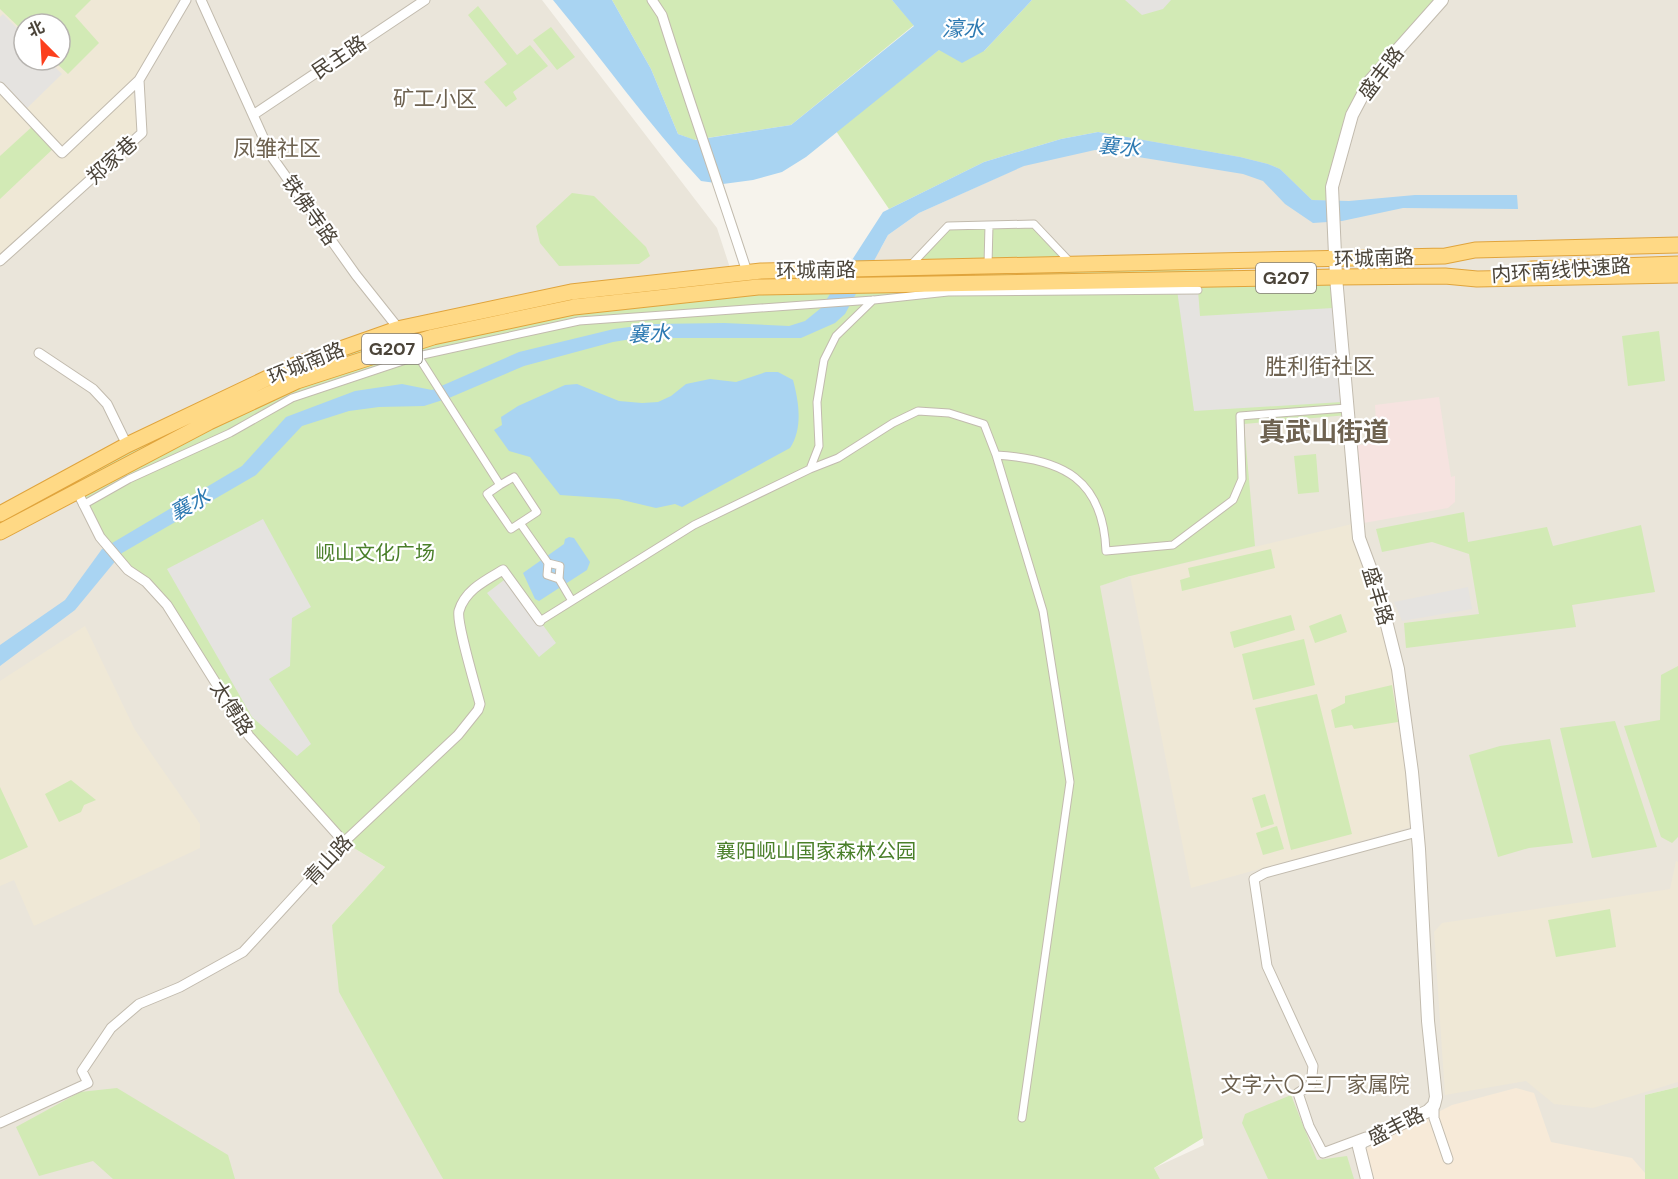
<svg xmlns="http://www.w3.org/2000/svg" width="1678" height="1179" viewBox="0 0 1678 1179" font-family="'DM Sans','Noto Sans SC',sans-serif">
<style>
.residential{fill:#eae5da;fill-rule:evenodd}
.commercial{fill:#f7ead8}
.education{fill:#efe8d6;fill-rule:evenodd}
.medical{fill:#f6e3e0}
.green{fill:#d2eab5}
.parking{fill:#e5e3e0}
.water{fill:#a9d4f2}
.lines{fill:none;stroke-linecap:round;stroke-linejoin:round}
.pedestrian-casing{stroke:#c2bbae;stroke-width:9}
.minor-casing{stroke:#c2bbae;stroke-width:11}
.tertiary-casing{stroke:#c2bbae;stroke-width:14}
.trunk-casing{stroke:#e0a43c;stroke-width:17}
.pedestrian{stroke:#fff;stroke-width:7}
.minor{stroke:#fff;stroke-width:9}
.tertiary{stroke:#fff;stroke-width:12}
.trunk{stroke:#ffd985;stroke-width:15}
.labels{text-anchor:middle;dominant-baseline:central;stroke-width:4.5;stroke-linejoin:round;paint-order:stroke}
.shield{fill:#fff;stroke:#817c74;stroke-width:1.5}
.shield-label{font-size:18px;font-weight:bold;fill:#4b4439}
.street-label{font-size:20px;fill:#4b4439;stroke:#fff}
.park-label{font-size:20px;fill:#4a7f2a;stroke:#fff}
.water-label{font-size:21px;font-style:italic;fill:#2e7ab2;stroke:#fff}
.neighbourhood-label{font-size:21px;fill:#6e6250;stroke:#fff}
.quarter-label{font-size:22px;fill:#6e6250;stroke:#fff}
.district-label{font-size:26px;font-weight:bold;fill:#6e6250;stroke:#fff}
</style>
<rect width="100%" height="100%" fill="#f6f3ec"/>
<!-- residential -->
<path class="residential" d="M0 0H542L717 228 732 274 167 605 344 842 385 867 332 925 443 1179H0ZM24 24H60V60H24Z
M1442 0H1678V1087L1645 1095V1179H1160L1154 1168 1204 1145 1099 586 1130 576 840 279 881 248 888 235 919 213 1023 166 1025 149 1370 81Z"/>
<!-- commercial -->
<path class="commercial" d="M1516 1088 1534 1093 1551 1142 1632 1158 1645 1173V1179H1367L1365 1149 1452 1105Z"/>
<!-- education -->
<path class="education" d="M0 0H178L133 92 138 131 0 255ZM24 24H60V60H24Z
M1352 524 1394 669 1411 827 1191 888 1130 576Z
M85 626 135 730 200 824V848L34 926 14 880 0 886V681Z
M1676 861 1678 862V1082L1593 1108 1554 1104 1526 1081 1445 1095 1434 932 1442 923 1670 889Z"/>
<!-- medical -->
<path class="medical" d="M1439 397 1451 477 1455 476V502L1448 508 1358 524 1351 446 1377 443 1375 405Z"/>
<!-- green -->
<path class="green" d="M0 0H91L75 16 99 43 68 74 53 60H60V24H24V32L0 9Z
M612 0H892L914 25 791 125 694 140 678 134 651 69Z
M1032 0H1442L1370 81 1352 115 1333 201 1312 200 1280 169 1268 164 1240 157 1098 132 1061 139 984 162 889 209 836 131 940 49 984 51Z
M478 6 517 55 530 45 548 66 513 92 517 99 506 107 484 82 507 64 468 15Z
M551 27 575 57 557 70 533 40Z
M35 124 56 146 0 199V156Z
M572 193 594 196 646 247 650 256 639 264 559 266 540 243 536 226Z
M1034 224 1073 266 1233 262V276L1336 277 1348 415 1244 424 1255 546 1130 576 1100 586 1203 1138 1154 1168 1160 1179H443L339 992 332 925 385 867 344 842 249 736 167 605 100 537 63 480 127 445 397 329 663 280 906 270 948 226Z
M1659 331 1665 381 1628 386 1622 336Z
M1316 454 1319 492 1298 494 1294 456Z
M1464 512 1468 542 1547 527 1553 546 1641 525 1655 592 1572 605 1576 627 1406 648 1404 623 1479 614 1469 554 1432 542 1382 552 1376 529Z
M1271 549 1275 568 1182 591 1180 580 1190 577 1188 568Z
M1341 614 1347 632 1315 643 1309 626Z
M1291 615 1295 630 1234 648 1230 632Z
M1304 639 1315 685 1253 700 1242 654Z
M1678 666V837L1672 843 1661 837 1624 726 1660 720 1661 675Z
M1392 685 1398 722 1354 729 1352 725 1335 728 1331 710 1345 703V696Z
M1317 694 1352 834 1291 850 1255 708Z
M1615 721 1657 847 1592 858 1560 728Z
M1550 739 1573 843 1529 848 1498 857 1469 755 1500 746Z
M71 780 96 800 84 805 81 812 59 822 45 794Z
M0 787 28 847 0 860Z
M1265 794 1274 824 1261 828 1252 798Z
M1277 826 1284 849 1263 855 1256 833Z
M1610 909 1616 947 1556 957 1548 920Z
M1678 1087V1179H1645V1095Z
M117 1088 228 1155 235 1179H113L93 1161 39 1176 16 1127 80 1092Z
M1291 1095 1317 1160 1347 1156 1354 1179H1268L1242 1123 1245 1114Z"/>
<!-- parking -->
<path class="parking" d="M1125 0H1171L1163 9 1142 15Z
M3 14 24 35V60H48L62 74 23 112 0 87V17Z
M1177 290H1198L1200 316 1333 308 1342 402 1194 411Z
M263 519 311 607 292 618 290 666 269 679 311 744 297 756 252 717 167 569Z
M508 577 556 643 539 657 487 593Z
M1468 587 1472 609 1402 621 1394 602Z"/>
<!-- water -->
<path class="water" d="M553 0H612L651 69 678 134 695 140 791 125 914 26 892 0H1032L984 51 962 63 939 50 806 157 782 172 753 180 723 184 701 181C648 124 603 60 553 0Z
M1098 132 1240 157 1268 164 1280 169 1312 200 1349 201 1415 195H1517L1518 209 1403 208 1342 221 1313 223 1285 204 1263 181 1243 174 1095 150 1024 166 919 213 888 235 845 314 835 323 801 338H638L613 342 524 366 449 398 424 406 379 407 349 411 302 426 256 475 122 553 75 610 0 666V645L65 600 102 549 242 466 286 417 355 391 402 384 432 390 519 352 614 329 653 324 724 323 789 326 805 321 821 308 883 212 984 162 1061 139Z
M766 372H778L793 380C799 402 803 429 790 448L682 507 675 504 656 508 618 499 560 495 530 457 509 451 494 430 502 425 501 417 518 406 565 385 577 384 619 401 642 403 658 402 671 396 686 384 710 379 736 382Z
M569 537 574 538 590 562 587 570 539 601 535 599 523 573 564 544 565 539Z"/>
<g class="lines">
<defs>
<path id="pedestrian" d="M988 265 989 225
M910 266 948 226 1034 224 1070 262
M874 300 948 292 1198 290
M416 353 500 485 487 494 511 529 537 512 514 477 500 485
M996 455 1043 611 1070 782 1022 1118
M810 469 819 446 817 402 824 360 836 336 873 300
M83 505 129 479 230 433 292 398 418 356 579 321 873 300
M520 523 548 563 560 566 559 579
M548 563 547 575 559 579 572 601
M540 621 694 525 810 469 838 458 893 423 918 411 949 413 984 424 996 455C1063 459 1103 479 1106 551L1173 545 1233 500 1242 479 1240 416 1347 408"/>
<path id="minor" d="M201 0 272 157 356 275 410 343
M652 0 662 15C689 101 719 186 747 272
M0 87 62 153 139 80
M253 115 425 0
M0 261 142 133 139 80 186 0
M39 353 93 389 107 404 127 445
M77 491 100 537 128 570 146 582 167 605 249 736 344 842
M1434 1105V1118L1448 1159
M0 1123 88 1083 82 1071 111 1028 139 1004 180 987 243 952 344 842 458 735 478 710 480 704C476 688 456 622 459 611 465 590 486 580 503 570L540 621
M1366 1137 1323 1153 1309 1126 1298 1093 1311 1085 1313 1066 1267 966 1254 879 1265 873 1417 832"/>
<path id="tertiary" d="M1367 1179 1359 1147 1362 1142 1428 1111 1434 1105 1436 1097 1428 1021 1419 849 1412 772 1398 669 1378 589 1359 538 1336 277 1332 187 1352 115 1370 81 1442 0"/>
<path id="trunk" d="M1531 269 1678 264
M0 514 127 445 295 365 397 329 571 292 761 271 1445 256 1475 250 1678 245
M0 532 209 422 297 381 433 337 574 307 758 287 1336 277 1445 276 1477 279 1678 275"/>
</defs>
<!-- pedestrian casing -->
<use href="#pedestrian" class="pedestrian-casing"/>
<!-- minor casing -->
<use href="#minor" class="minor-casing"/>
<!-- tertiary casing -->
<use href="#tertiary" class="tertiary-casing"/>
<!-- trunk casing -->
<use href="#trunk" class="trunk-casing"/>
<!-- pedestrian -->
<use href="#pedestrian" class="pedestrian"/>
<!-- minor -->
<use href="#minor" class="minor"/>
<!-- tertiary -->
<use href="#tertiary" class="tertiary"/>
<!-- trunk -->
<use href="#trunk" class="trunk"/>
</g>
<g class="labels">
<!-- shield labels -->
<g class="shield">
<rect x="1256" y="263" width="60" height="30" rx="4.5"/>
<rect x="362" y="334" width="60" height="30" rx="4.5"/>
</g>
<g class="shield-label">
<text x="1286" y="278">G207</text>
<text x="392" y="349">G207</text>
</g>
<!-- street labels -->
<g class="street-label">
<text transform="translate(339 57) rotate(-34)">民主路</text>
<text transform="translate(1381 73) rotate(-53)">盛丰路</text>
<text transform="translate(112 160) rotate(-42)">郑家巷</text>
<text transform="translate(310 210) rotate(55)">铁佛寺路</text>
<text transform="translate(1374 258) rotate(-2)">环城南路</text>
<text transform="translate(816 270) rotate(-1)">环城南路</text>
<text transform="translate(1561 270) rotate(-4)">内环南线快速路</text>
<text transform="translate(306 363) rotate(-22)">环城南路</text>
<text transform="translate(1378 596) rotate(73)">盛丰路</text>
<text transform="translate(232 708) rotate(57)">太傅路</text>
<text transform="translate(328 860) rotate(-47)">青山路</text>
<text transform="translate(1396 1126) rotate(-27)">盛丰路</text>
</g>
<!-- park labels -->
<g class="park-label">
<text x="375" y="553">岘山文化广场</text>
<text x="816" y="851">襄阳岘山国家森林公园</text>
</g>
<!-- water labels -->
<g class="water-label">
<text x="963" y="29">濠水</text>
<text transform="translate(1119 147) rotate(5)">襄水</text>
<text transform="translate(649 334) rotate(-2)">襄水</text>
<text transform="translate(190 505) rotate(-29)">襄水</text>
</g>
<!-- neighbourhood labels -->
<g class="neighbourhood-label">
<text x="435" y="99">矿工小区</text>
<text x="1315" y="1085">文字六〇三厂家属院</text>
</g>
<!-- quarter labels -->
<g class="quarter-label">
<text x="277" y="148">凤雏社区</text>
<text x="1320" y="366">胜利街社区</text>
</g>
<!-- district labels -->
<g class="district-label">
<text x="1324" y="432">真武山街道</text>
</g>
</g>
<!-- north arrow -->
<g transform="translate(42 42) rotate(336)"><circle r="28" fill="#ffffff" stroke="#b7b4b0" stroke-width="1.5"/>
<path d="M0-4.5L10 22L0 15L-10 22Z" fill="#fc3f1d"/>
<text y="-9" font-size="16" font-weight="bold" text-anchor="middle" fill="#4b4439">北</text>
</g>
</svg>
